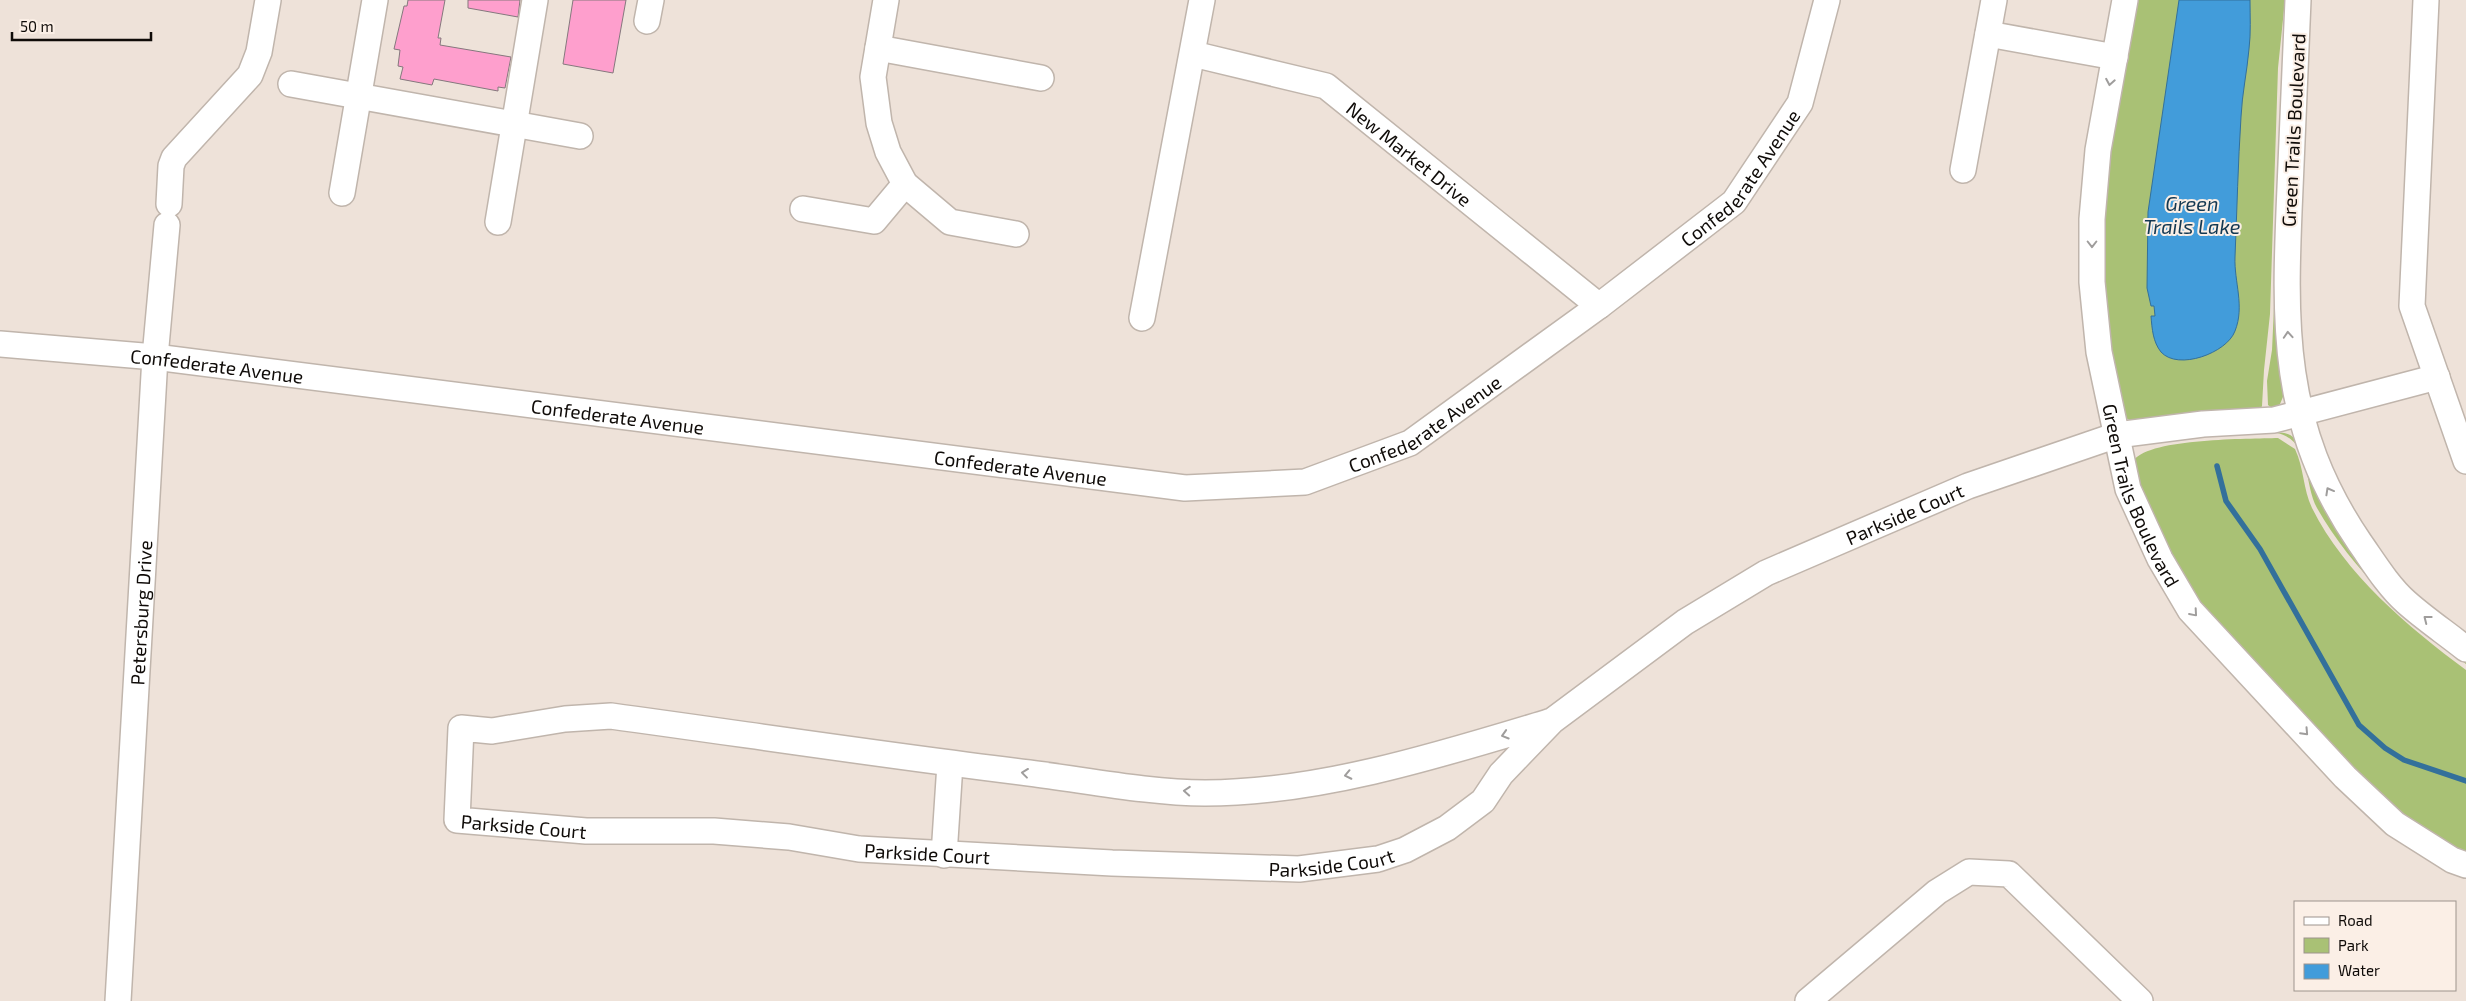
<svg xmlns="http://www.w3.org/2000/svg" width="2466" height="1001" viewBox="0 0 2466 1001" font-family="'Exo 2',sans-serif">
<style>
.green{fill:#a9c175}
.water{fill:#429cda;stroke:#33709b}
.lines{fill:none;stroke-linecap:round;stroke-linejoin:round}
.stream{stroke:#33709b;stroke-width:5.5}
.building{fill:#fe9fcd;stroke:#85787d}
.minor-casing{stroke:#c0b5ac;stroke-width:28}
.minor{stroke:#fff;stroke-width:25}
.oneway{stroke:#9f9d9c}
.labels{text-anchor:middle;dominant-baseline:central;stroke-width:4;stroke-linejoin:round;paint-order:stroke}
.street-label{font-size:19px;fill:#0f0b08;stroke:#fbefe6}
.water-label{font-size:20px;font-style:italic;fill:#133852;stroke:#fbefe6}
</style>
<rect width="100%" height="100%" fill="#eee2d9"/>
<!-- green -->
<path class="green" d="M2133 0H2285L2278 68 2270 314 2264 370 2262 406 2260 410 2133 422 2124 417 2117 405 2099 238 2117 89Z
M2276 264 2285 392 2280 404 2273 409 2268 405 2267 381 2272 350Z
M2277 433C2298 431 2302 450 2309 466L2466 660V664C2409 622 2352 570 2317 508 2303 482 2312 441 2277 433Z
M2278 438 2295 449C2304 468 2303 489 2312 508 2345 574 2408 627 2466 670V856L2380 800 2192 598 2143 500 2134 460C2151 438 2249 439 2278 438Z"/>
<!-- water -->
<path class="water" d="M2179 0H2250C2250 16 2251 33 2249 49 2247 72 2242 94 2241 117 2238 163 2237 210 2235 257 2234 282 2245 306 2235 331 2227 353 2178 371 2161 352 2153 342 2152 329 2151 316H2155L2154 306H2151L2147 288 2148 212Z"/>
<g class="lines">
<!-- stream -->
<path class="stream" d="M2217 466 2226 501 2260 549 2359 725 2385 748 2404 760 2466 781"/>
</g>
<!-- building -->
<path class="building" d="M408 0H445L438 38H441L440 45 511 57 505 88 498 87V91L434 79 432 85 400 79 403 67 398 66 400 50 394 49 404 6H407Z
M468 0H520L518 17 468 8Z
M573 0H626L613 73 563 64Z"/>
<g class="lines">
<defs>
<g id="minor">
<path d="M886 0 873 77 879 123 888 152 905 184 950 222 1016 234"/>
<path id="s1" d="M2125 0 2098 150 2092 219V282L2099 352 2128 489 2160 559 2190 610 2345 777 2395 824 2452 860 2466 865"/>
<path d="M2298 0C2295 63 2293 126 2290 188 2284 324 2280 426 2360 543 2374 563 2388 586 2406 602 2425 619 2446 633 2466 649"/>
<path d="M2426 0 2412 306 2466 461"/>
<path d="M647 21 651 0"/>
<path d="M1988 34 2115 57"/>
<path d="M878 48 1041 78"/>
<path id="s2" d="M1193 54 1326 86 1599 306"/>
<path d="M291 84 580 136"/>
<path d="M1963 170 1994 0"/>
<path d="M342 193 375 0"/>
<path d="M169 204 171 166 174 158 250 75 259 52 268 0"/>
<path d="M803 209 874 221 905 184"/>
<path d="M498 222 535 0"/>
<path d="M1142 318 1202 0"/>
<path id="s3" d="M0 344 155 357 1185 488 1305 482 1410 443 1599 306 1734 202 1800 103 1827 0"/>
<path id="s4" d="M1552 721C1443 754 1320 793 1205 793 1150 793 1085 780 1029 773 889 756 750 735 611 716L565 719 492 731 461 728 457 820 586 831H714L789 837 859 849 1112 863 1299 869 1378 859 1405 850 1447 828 1483 801 1501 774 1552 721 1685 622 1766 573 1968 486 2117 435 2203 424 2274 420 2437 377"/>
<path d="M944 855 950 764"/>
<path id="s5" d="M118 1001 155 357 167 225"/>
<path d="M1808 1001 1937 892 1969 872 2009 874 2140 1001"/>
</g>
</defs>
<!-- minor casing -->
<use href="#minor" class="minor-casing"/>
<!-- minor -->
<use href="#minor" class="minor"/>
</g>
<!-- one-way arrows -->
<defs><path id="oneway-chevron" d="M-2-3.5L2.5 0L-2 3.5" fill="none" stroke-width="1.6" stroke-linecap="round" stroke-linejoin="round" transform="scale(1.25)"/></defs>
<g class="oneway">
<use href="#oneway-chevron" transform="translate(2110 82) rotate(100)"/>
<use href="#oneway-chevron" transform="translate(2092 244) rotate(90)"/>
<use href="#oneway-chevron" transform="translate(2288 335) rotate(-94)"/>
<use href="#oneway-chevron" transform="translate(2329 491) rotate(-119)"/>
<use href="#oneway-chevron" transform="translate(2194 613) rotate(49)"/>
<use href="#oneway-chevron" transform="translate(2427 619) rotate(-142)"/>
<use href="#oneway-chevron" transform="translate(2305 732) rotate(47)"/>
<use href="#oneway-chevron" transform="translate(1505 735) rotate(163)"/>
<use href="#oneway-chevron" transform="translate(1025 773) rotate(-173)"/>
<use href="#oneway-chevron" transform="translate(1348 775) rotate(168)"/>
<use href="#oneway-chevron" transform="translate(1187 791) rotate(-176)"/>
</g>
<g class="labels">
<!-- street labels -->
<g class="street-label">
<text transform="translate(2293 130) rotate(-87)">Green Trails Boulevard</text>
<text stroke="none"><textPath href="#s2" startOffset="244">New Market Drive</textPath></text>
<text stroke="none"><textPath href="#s3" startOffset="1852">Confederate Avenue</textPath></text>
<text stroke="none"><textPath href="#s3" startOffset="218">Confederate Avenue</textPath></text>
<text stroke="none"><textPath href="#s3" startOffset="622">Confederate Avenue</textPath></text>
<text stroke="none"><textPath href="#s3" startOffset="1448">Confederate Avenue</textPath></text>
<text stroke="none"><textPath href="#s3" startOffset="1028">Confederate Avenue</textPath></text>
<text stroke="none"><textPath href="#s1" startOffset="505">Green Trails Boulevard</textPath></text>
<text stroke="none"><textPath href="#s4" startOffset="2760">Parkside Court</textPath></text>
<text stroke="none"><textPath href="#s5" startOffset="389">Petersburg Drive</textPath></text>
<text stroke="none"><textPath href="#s4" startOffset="1265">Parkside Court</textPath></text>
<text stroke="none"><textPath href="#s4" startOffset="1670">Parkside Court</textPath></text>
<text stroke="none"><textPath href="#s4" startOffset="2075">Parkside Court</textPath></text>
</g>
<!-- water labels -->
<g class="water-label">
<text x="2192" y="203">Green<tspan x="2192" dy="23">Trails Lake</tspan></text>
</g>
</g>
<!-- legend -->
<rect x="2294" y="901" width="162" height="90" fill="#fbefe6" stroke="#9d948d"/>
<rect x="2304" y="917" width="25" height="8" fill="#ffffff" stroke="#9d948d"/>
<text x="2338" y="926" font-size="15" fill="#0f0b08">Road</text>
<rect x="2304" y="938" width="25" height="15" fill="#a9c175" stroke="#9d948d"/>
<text x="2338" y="951" font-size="15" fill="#0f0b08">Park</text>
<rect x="2304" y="964" width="25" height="15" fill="#429cda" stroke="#9d948d"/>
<text x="2338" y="976" font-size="15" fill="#0f0b08">Water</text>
<!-- scale -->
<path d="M12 32v8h139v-8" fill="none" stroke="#0f0b08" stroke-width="2.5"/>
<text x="20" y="32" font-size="15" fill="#0f0b08" stroke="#fbefe6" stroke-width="4" paint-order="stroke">50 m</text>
</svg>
